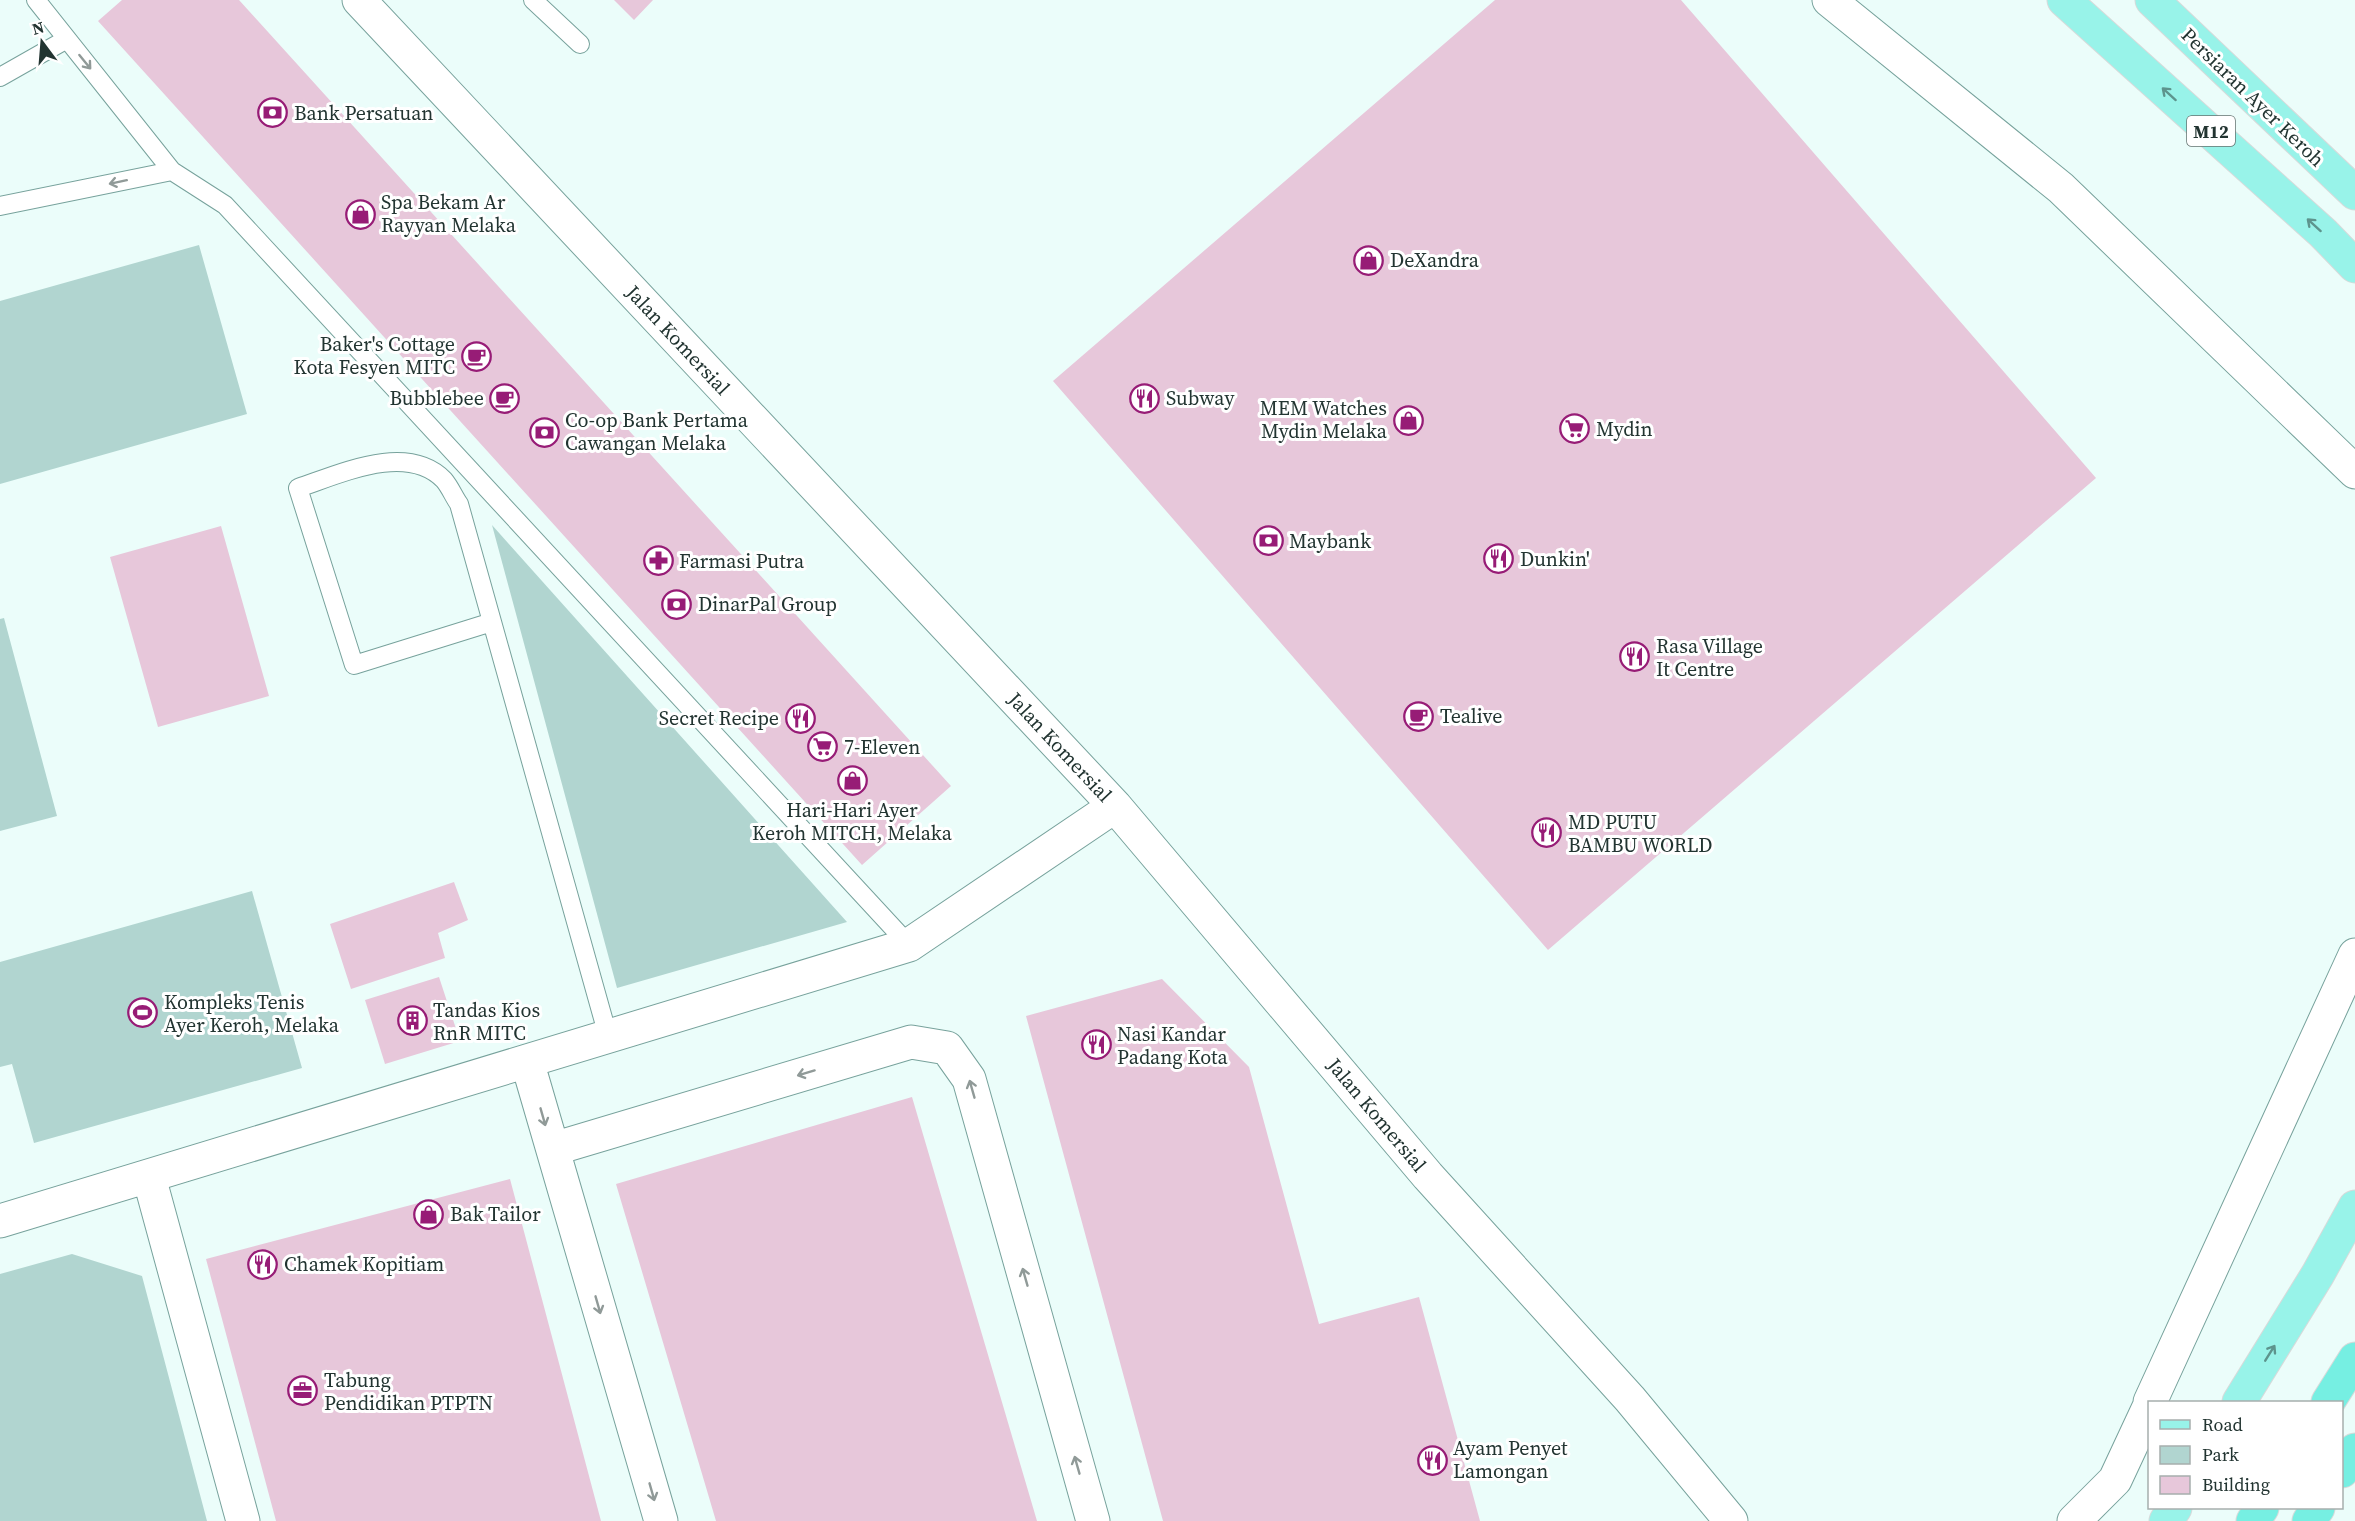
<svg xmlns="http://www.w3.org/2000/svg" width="2355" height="1521" viewBox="0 0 2355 1521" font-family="'Source Serif 4',serif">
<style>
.green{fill:#b1d5d0}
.building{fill:#e7c7da}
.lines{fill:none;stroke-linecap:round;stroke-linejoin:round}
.service-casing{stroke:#77a29c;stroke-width:20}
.minor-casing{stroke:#77a29c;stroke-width:35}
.primary-casing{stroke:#d7dada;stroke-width:35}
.trunk-casing{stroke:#d7dada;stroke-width:35}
.service{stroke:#fff;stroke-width:18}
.minor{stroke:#fff;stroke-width:33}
.primary{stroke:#98f3e9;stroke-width:33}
.trunk{stroke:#76efe2;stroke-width:33}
.oneway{stroke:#909a98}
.oneway2{stroke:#5d948d}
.labels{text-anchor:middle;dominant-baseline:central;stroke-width:6;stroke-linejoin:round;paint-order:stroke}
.shield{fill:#fff;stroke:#64716f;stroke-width:1.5}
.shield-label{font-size:18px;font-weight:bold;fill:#223431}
.street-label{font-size:20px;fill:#223431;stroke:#fff}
.poi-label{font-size:20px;fill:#223431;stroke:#fff;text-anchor:start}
</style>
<rect width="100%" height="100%" fill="#ebfdfa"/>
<!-- green -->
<path class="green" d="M199 245 247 414 0 484V301Z
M492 525 847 922 617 988Z
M4 618 57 816 0 831V619Z
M252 891 302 1068 34 1143 12 1064 0 1067V962Z
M72 1254 142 1276 207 1521H0V1274Z"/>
<!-- building -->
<path class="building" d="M122 0H239L951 786 862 865 98 21Z
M614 0H653L634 20Z
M1495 0H1681L2096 478 1548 950 1053 381Z
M221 526 269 696 158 727 110 557Z
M454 882 468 920 438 933 445 958 351 989 330 924Z
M439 977 460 1041 385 1064 365 1000Z
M1162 979 1249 1067 1319 1324 1419 1297 1480 1521H1163L1026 1016Z
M912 1097 1037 1521H716L616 1184Z
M510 1179 601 1521H276L206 1259Z"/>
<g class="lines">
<defs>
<path id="service" d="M533 0 580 44
M0 77 67 39
M172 171 225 205 909 945
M0 206 172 171 36 0
M492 622 354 665 298 488C340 474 407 442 444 480 450 487 454 497 459 504L608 1036"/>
<path id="minor" d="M359 0 1115 806 1428 1176 1630 1399 1731 1521
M1829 0 2061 188 2355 472
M527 1061 661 1521
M553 1149 911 1042 947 1048 969 1079 1093 1521
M149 1177 243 1521
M0 1221 909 945 1115 806
M2150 1402 2355 955
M2074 1521 2115 1480 2150 1405"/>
<path id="primary" d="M2064 0 2323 233 2355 266
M2152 0 2355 193
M2239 1402 2318 1274 2355 1207
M2166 1521 2175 1508"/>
<path id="trunk" d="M2328 1402 2355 1359
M2342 1471 2355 1450
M2253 1521 2262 1508
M2309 1521 2318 1508"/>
</defs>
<!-- service casing -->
<use href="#service" class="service-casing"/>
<!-- minor casing -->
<use href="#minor" class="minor-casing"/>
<!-- primary casing -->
<use href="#primary" class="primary-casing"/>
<!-- trunk casing -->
<use href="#trunk" class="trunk-casing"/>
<!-- service -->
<use href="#service" class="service"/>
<!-- minor -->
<use href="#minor" class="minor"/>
<!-- primary -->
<use href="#primary" class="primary"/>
<!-- trunk -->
<use href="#trunk" class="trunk"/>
</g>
<!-- one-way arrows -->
<defs><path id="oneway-shaft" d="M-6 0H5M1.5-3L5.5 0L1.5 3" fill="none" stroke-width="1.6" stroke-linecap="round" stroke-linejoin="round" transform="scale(1.5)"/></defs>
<g class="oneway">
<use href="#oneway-shaft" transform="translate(85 62) rotate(51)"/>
<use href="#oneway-shaft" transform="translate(118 182) rotate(168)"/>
<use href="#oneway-shaft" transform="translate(806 1073) rotate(163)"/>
<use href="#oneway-shaft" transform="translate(972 1089) rotate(-106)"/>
<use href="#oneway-shaft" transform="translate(543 1117) rotate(74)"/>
<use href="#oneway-shaft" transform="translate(1025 1277) rotate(-106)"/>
<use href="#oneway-shaft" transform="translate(598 1305) rotate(74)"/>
<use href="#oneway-shaft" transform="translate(1077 1465) rotate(-106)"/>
<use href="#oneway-shaft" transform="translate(652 1492) rotate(74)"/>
</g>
<g class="oneway2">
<use href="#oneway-shaft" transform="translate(2169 94) rotate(-138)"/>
<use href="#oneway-shaft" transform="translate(2314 225) rotate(-138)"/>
<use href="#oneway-shaft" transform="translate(2270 1353) rotate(-58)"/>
</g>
<!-- icons -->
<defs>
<symbol id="bank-ring" viewBox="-11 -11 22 22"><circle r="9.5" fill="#fff" stroke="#971c76" stroke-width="1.5"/><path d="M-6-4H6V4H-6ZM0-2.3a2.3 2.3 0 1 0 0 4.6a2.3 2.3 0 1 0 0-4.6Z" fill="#971c76"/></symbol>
<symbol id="shop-ring" viewBox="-11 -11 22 22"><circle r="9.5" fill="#fff" stroke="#971c76" stroke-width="1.5"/><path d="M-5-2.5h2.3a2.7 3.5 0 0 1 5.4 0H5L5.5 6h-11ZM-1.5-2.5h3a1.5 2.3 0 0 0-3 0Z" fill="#971c76"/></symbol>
<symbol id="cafe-ring" viewBox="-11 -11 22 22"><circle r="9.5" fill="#fff" stroke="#971c76" stroke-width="1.5"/><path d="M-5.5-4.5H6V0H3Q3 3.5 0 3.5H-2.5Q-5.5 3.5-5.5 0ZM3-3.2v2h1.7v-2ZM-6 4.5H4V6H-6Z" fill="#971c76"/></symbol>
<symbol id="restaurant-ring" viewBox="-11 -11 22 22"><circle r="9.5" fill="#fff" stroke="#971c76" stroke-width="1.5"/><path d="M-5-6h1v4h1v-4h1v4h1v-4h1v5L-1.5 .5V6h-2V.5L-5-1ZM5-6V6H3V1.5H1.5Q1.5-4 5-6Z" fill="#971c76"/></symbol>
<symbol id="supermarket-ring" viewBox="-11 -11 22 22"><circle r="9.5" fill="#fff" stroke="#971c76" stroke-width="1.5"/><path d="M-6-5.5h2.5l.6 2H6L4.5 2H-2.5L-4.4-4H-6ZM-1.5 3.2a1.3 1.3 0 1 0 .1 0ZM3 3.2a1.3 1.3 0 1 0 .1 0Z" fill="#971c76"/></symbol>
<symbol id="pharmacy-ring" viewBox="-11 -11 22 22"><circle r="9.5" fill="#fff" stroke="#971c76" stroke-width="1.5"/><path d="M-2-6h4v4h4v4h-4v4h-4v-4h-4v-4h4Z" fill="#971c76"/></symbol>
<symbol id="stadium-ring" viewBox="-11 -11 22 22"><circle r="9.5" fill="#fff" stroke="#971c76" stroke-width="1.5"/><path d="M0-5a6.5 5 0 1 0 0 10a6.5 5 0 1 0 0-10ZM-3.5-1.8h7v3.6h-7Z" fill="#971c76"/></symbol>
<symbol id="building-ring" viewBox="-11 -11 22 22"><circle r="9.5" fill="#fff" stroke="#971c76" stroke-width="1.5"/><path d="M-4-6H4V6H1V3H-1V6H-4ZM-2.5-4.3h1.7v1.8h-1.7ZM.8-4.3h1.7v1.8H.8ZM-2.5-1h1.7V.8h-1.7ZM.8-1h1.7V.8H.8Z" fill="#971c76"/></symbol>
<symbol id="office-ring" viewBox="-11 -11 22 22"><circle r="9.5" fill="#fff" stroke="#971c76" stroke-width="1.5"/><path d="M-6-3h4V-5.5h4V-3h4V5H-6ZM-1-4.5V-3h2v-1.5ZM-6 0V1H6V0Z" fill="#971c76"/></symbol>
</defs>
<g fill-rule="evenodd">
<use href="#bank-ring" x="256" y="96" width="33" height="33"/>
<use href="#shop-ring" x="344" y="198" width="33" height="33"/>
<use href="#shop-ring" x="1352" y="244" width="33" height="33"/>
<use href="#cafe-ring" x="460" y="340" width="33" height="33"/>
<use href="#cafe-ring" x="488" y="382" width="33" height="33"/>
<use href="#restaurant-ring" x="1128" y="382" width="33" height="33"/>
<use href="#shop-ring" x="1392" y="404" width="33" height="33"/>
<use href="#supermarket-ring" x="1558" y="412" width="33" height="33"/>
<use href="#bank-ring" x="528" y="416" width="33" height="33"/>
<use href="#bank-ring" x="1252" y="524" width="33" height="33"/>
<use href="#restaurant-ring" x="1482" y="542" width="33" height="33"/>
<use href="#pharmacy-ring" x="642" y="544" width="33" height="33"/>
<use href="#bank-ring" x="660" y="588" width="33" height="33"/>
<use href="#restaurant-ring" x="1618" y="640" width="33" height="33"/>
<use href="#cafe-ring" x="1402" y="700" width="33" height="33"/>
<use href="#restaurant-ring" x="784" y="702" width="33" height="33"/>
<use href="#supermarket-ring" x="806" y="730" width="33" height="33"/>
<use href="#shop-ring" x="836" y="764" width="33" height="33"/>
<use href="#restaurant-ring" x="1530" y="816" width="33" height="33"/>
<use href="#stadium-ring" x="126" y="996" width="33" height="33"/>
<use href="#building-ring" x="396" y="1004" width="33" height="33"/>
<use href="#restaurant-ring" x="1080" y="1028" width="33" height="33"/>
<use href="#shop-ring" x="412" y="1198" width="33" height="33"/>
<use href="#restaurant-ring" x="246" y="1248" width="33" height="33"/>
<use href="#office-ring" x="286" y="1374" width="33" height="33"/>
<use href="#restaurant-ring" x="1416" y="1444" width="33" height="33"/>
</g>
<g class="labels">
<!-- shield labels -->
<rect class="shield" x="2187" y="116" width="48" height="30" rx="4.5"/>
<g class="shield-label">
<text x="2211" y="131">M12</text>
</g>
<!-- street labels -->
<g class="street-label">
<text transform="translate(2253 97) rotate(44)">Persiaran Ayer Keroh</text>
<text transform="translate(678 340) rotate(47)">Jalan Komersial</text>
<text transform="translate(1060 747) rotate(47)">Jalan Komersial</text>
<text transform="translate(1377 1115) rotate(50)">Jalan Komersial</text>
</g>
<!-- poi labels -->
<g class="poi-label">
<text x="294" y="113">Bank Persatuan</text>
<text x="381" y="202">Spa Bekam Ar<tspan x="381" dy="23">Rayyan Melaka</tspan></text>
<text x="1390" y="260">DeXandra</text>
<text x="455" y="344" text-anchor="end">Baker's Cottage<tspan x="455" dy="23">Kota Fesyen MITC</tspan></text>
<text x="484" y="398" text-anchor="end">Bubblebee</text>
<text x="1166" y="398">Subway</text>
<text x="1387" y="408" text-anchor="end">MEM Watches<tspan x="1387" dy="23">Mydin Melaka</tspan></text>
<text x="565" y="420">Co-op Bank Pertama<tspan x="565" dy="23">Cawangan Melaka</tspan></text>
<text x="1596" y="429">Mydin</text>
<text x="1289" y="541">Maybank</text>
<text x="1520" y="559">Dunkin'</text>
<text x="679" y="561">Farmasi Putra</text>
<text x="698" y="604">DinarPal Group</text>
<text x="1656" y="646">Rasa Village<tspan x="1656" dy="23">It Centre</tspan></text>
<text x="1440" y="716">Tealive</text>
<text x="779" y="718" text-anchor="end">Secret Recipe</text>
<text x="844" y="747">7-Eleven</text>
<text x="852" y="810" text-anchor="middle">Hari-Hari Ayer<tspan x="852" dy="23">Keroh MITCH, Melaka</tspan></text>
<text x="1568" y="822">MD PUTU<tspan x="1568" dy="23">BAMBU WORLD</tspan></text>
<text x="164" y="1002">Kompleks Tenis<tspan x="164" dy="23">Ayer Keroh, Melaka</tspan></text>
<text x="433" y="1010">Tandas Kios<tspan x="433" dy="23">RnR MITC</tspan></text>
<text x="1117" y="1034">Nasi Kandar<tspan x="1117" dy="23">Padang Kota</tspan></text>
<text x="450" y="1214">Bak Tailor</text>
<text x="284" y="1264">Chamek Kopitiam</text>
<text x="324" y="1380">Tabung<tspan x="324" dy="23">Pendidikan PTPTN</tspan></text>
<text x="1453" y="1448">Ayam Penyet<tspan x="1453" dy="23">Lamongan</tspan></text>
</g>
</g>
<!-- legend -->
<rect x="2148" y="1401" width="195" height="108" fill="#ffffff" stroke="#a7aead" stroke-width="1.5"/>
<rect x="2160" y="1420" width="30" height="9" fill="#98f3e9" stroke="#a7aead" stroke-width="1.5"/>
<text x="2202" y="1431" font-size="18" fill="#223431">Road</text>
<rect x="2160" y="1446" width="30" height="18" fill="#b1d5d0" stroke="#a7aead" stroke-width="1.5"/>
<text x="2202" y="1461" font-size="18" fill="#223431">Park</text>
<rect x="2160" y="1476" width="30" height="18" fill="#e7c7da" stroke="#a7aead" stroke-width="1.5"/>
<text x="2202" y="1491" font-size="18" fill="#223431">Building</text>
<!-- north arrow -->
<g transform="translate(42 42) rotate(344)" stroke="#ffffff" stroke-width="4.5" paint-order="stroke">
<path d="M0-4.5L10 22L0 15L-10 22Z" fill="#223431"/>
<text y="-9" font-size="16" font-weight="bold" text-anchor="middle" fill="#223431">N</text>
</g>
</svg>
